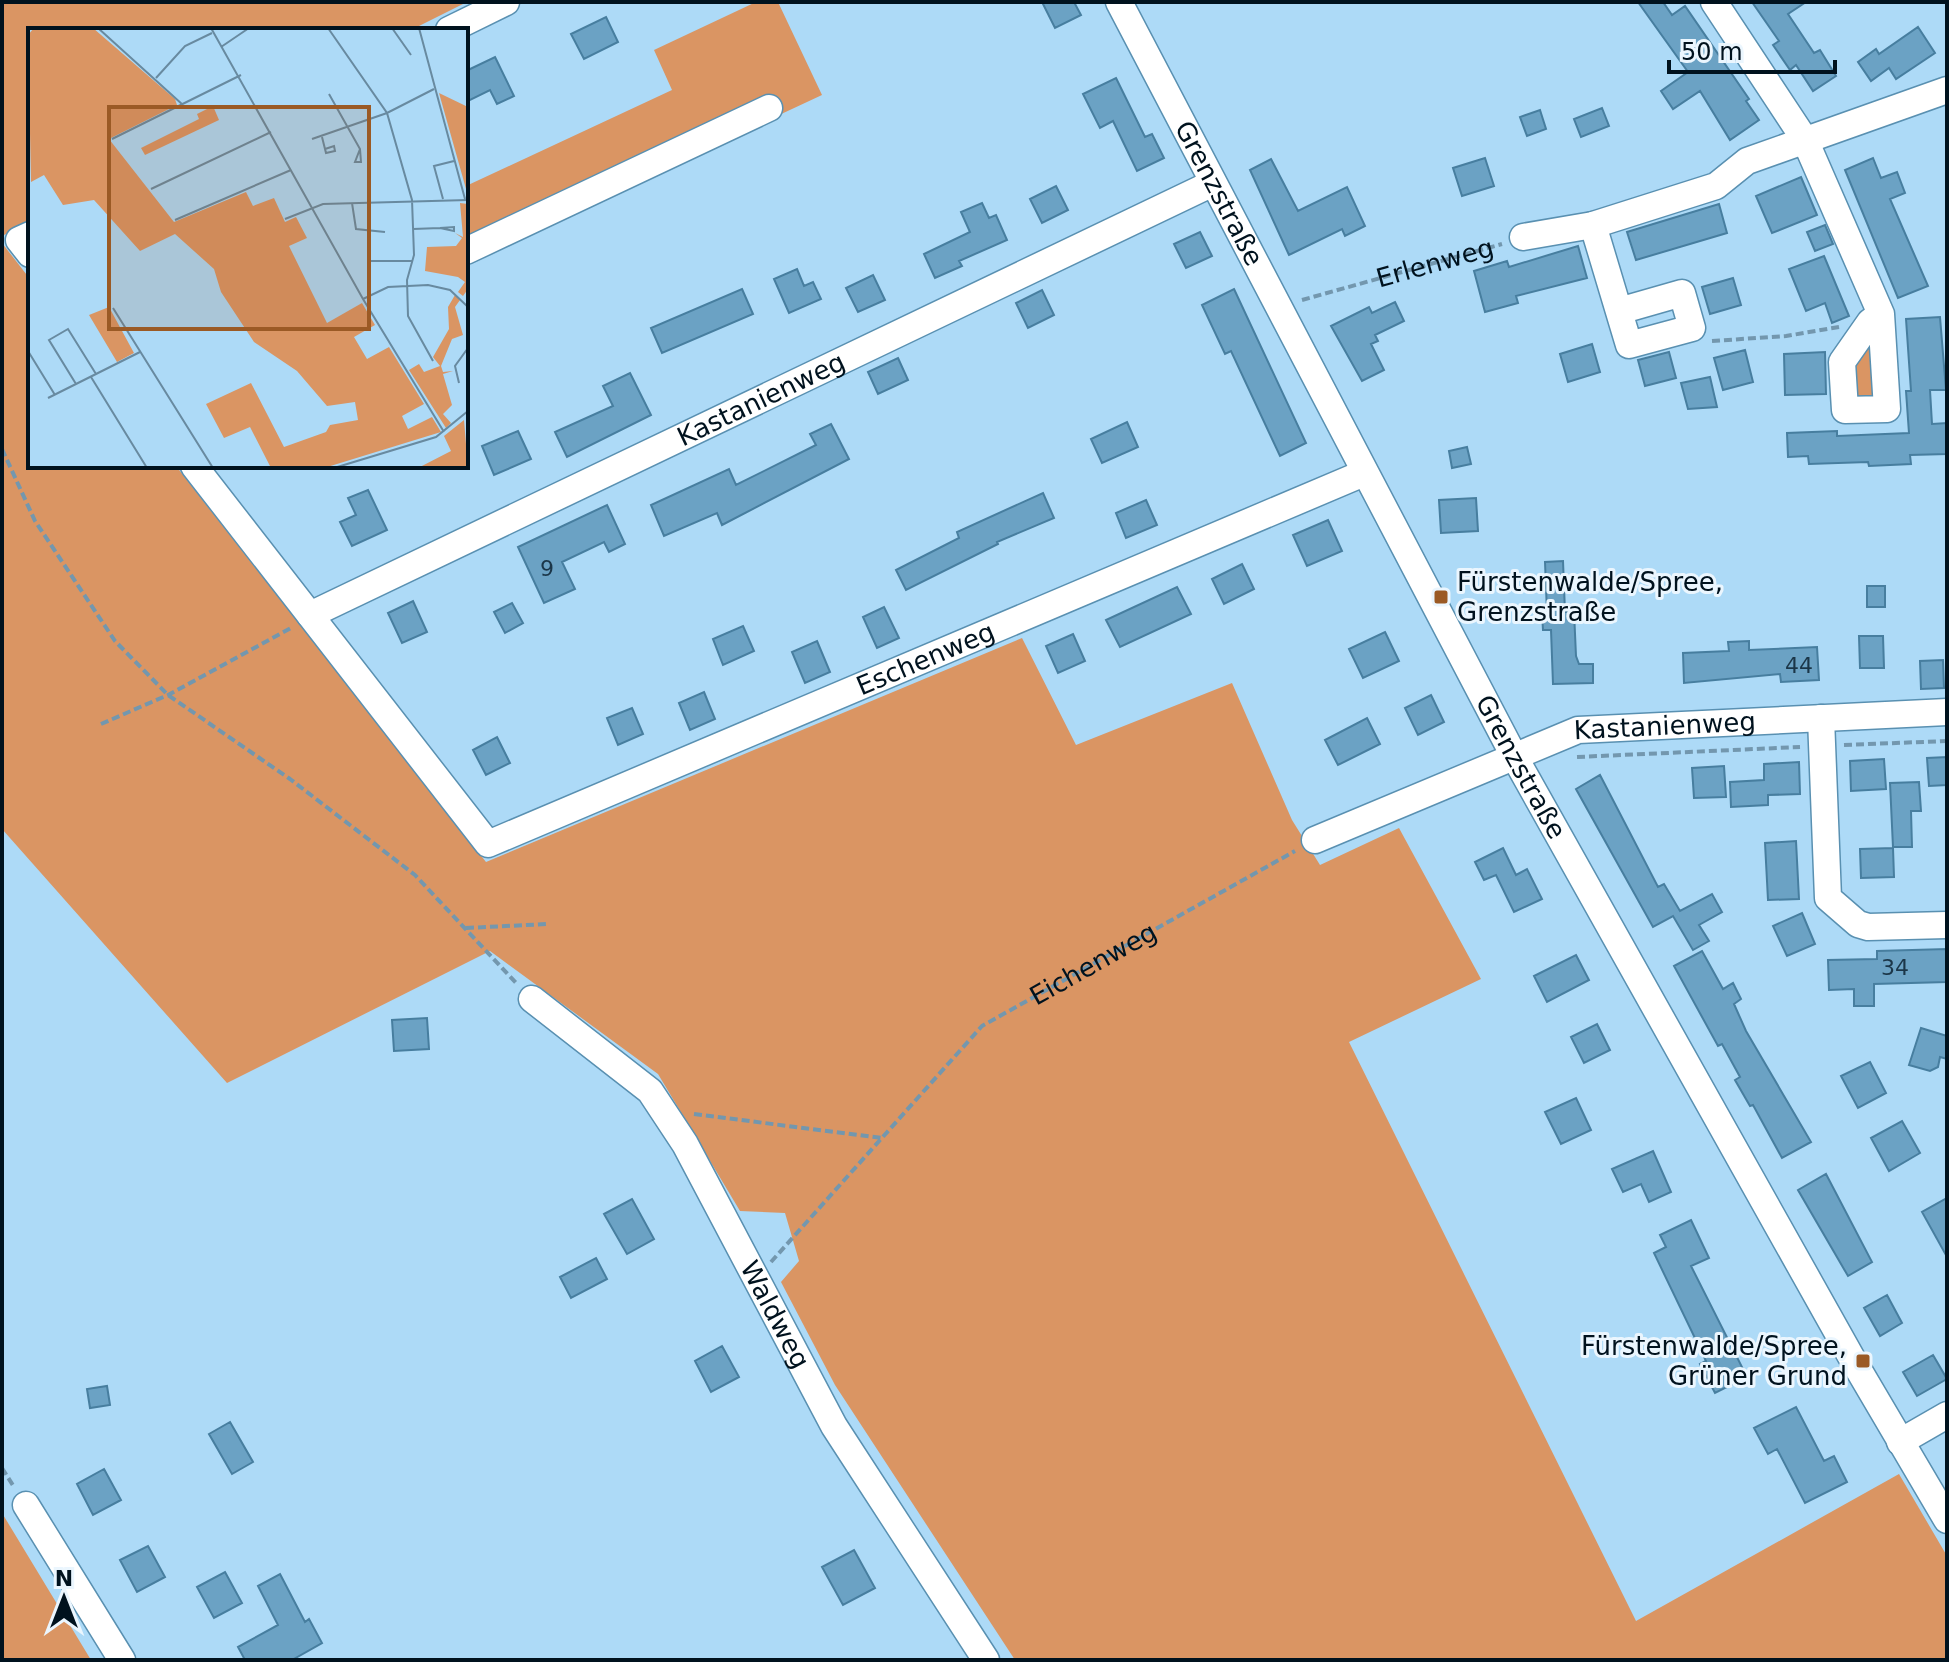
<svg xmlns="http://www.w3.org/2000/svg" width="1949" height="1662" viewBox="0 0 1949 1662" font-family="'DejaVu Sans',sans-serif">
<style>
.green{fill:#da9563}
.building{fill:#6ba2c4;stroke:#477e9f;stroke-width:2}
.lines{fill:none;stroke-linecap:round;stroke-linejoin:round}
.minor-casing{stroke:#5990b1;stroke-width:29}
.path{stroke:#7397ae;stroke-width:4;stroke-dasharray:8 4;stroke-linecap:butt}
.minor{stroke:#fff;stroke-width:26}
.poi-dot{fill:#9b5a25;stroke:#ebf6fe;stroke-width:3}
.labels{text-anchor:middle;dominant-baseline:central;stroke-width:6;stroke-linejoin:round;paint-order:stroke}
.number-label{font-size:22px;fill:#1b3648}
.street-label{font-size:26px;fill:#00121e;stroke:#ebf6fe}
.poi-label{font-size:26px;fill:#00121e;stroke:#ebf6fe;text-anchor:start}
.inset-road{fill:none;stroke:#688aa0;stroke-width:2}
.view{fill:#9b5a25;fill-opacity:0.15;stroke:#9b5a25;stroke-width:4}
.inset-edge{fill:none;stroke:#00121e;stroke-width:4}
</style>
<rect width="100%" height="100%" fill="#addaf7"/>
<!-- green -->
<path class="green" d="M2 2H467L411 30H30V222L2 236Z
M756 2H778L822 95 466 261V186L672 90 654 50Z
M2 243 30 279V466H176L486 862 1022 638 1076 745 1232 683 1292 820 1320 865 1399 828 1481 979 1349 1042 1636 1621 1899 1474 1947 1556V1659L1015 1660 835 1385 781 1282 799 1261 785 1213 740 1211 658 1074 490 951 227 1083 2 829Z
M1872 334 1878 392 1869 403H1861L1850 393 1849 365Z
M2 1513 91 1660H2Z"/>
<!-- building -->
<path class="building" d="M1042 2H1074L1081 15 1055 28Z
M1638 2H1663L1672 15 1685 6 1749 99 1746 101 1759 120 1730 140 1700 91 1673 109 1661 91 1688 72Z
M1752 2H1806L1788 14 1814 53 1820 50 1836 76 1813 91 1796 65 1790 70 1773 45 1779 41Z
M606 17 618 42 584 59 571 34Z
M1918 27 1935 53 1896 79 1889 68 1871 81 1858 62 1876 49 1879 54Z
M495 57 514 96 497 104 490 90 466 102V71Z
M1116 78 1145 137 1152 134 1164 158 1137 171 1113 121 1100 128 1083 94Z
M1602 108 1609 126 1581 137 1574 119Z
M1540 110 1546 129 1527 136 1520 117Z
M1485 158 1494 186 1462 196 1453 168Z
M1873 158 1881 178 1897 172 1905 193 1890 199 1928 286 1898 298 1845 170Z
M1271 159 1298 211 1347 187 1365 226 1345 236 1342 229 1289 255 1250 170Z
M1801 177 1817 215 1772 233 1756 196Z
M1056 186 1068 210 1042 223 1030 199Z
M982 203 989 218 996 215 1007 240 959 261 962 266 935 278 924 254 970 232 961 212Z
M1719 204 1727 233 1636 260 1627 232Z
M1825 225 1833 244 1815 251 1807 232Z
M1200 232 1212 256 1186 268 1174 244Z
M1578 246 1587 278 1516 296 1518 303 1485 312 1474 271 1507 261 1509 267Z
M1824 256 1849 316 1832 323 1825 303 1806 311 1789 269Z
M797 269 804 286 813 282 821 299 789 313 774 279Z
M873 275 885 300 858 312 846 288Z
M1733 278 1741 305 1710 314 1702 287Z
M742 289 753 314 662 353 651 328Z
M1234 289 1306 443 1280 456 1231 351 1225 354 1202 305Z
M1042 290 1054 315 1028 328 1016 303Z
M1395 302 1404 321 1375 335 1378 341 1371 344 1384 370 1362 381 1331 326 1369 307 1372 313Z
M1940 317 1946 390H1930L1932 424 1947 423V454L1910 455 1911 464 1869 466 1868 462 1809 464 1808 456 1788 457 1787 433 1837 431V436L1909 433 1906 391H1911L1906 319Z
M1592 344 1600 372 1568 382 1560 354Z
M1745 350 1753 382 1723 390 1714 358Z
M1669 352 1676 378 1645 386 1638 360Z
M1825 352 1826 394 1785 395 1784 354Z
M898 358 908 380 878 394 868 372Z
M630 373 651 415 567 457 555 432 613 406 603 386Z
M1710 377 1717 407 1688 409 1681 383Z
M1127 422 1138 447 1102 463 1091 439Z
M831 424 849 459 722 525 717 513 664 536 651 505 729 469 736 485 816 445 810 434Z
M518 431 531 459 494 475 482 446Z
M1467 447 1471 464 1452 468 1449 451Z
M368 490 387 530 352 546 340 522 356 515 348 498Z
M1043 493 1054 518 997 542 998 544 906 590 896 570 959 538 957 532Z
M1476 498 1478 531 1441 533 1439 500Z
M1146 500 1157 525 1126 538 1116 513Z
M607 505 625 544 609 552 604 542 562 562 575 589 544 603 518 547Z
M1328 520 1342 551 1307 566 1293 535Z
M1563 561 1565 612 1574 611 1576 656 1579 664H1593V683L1553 684 1551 630H1543L1542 613H1547L1545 562Z
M1242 564 1254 589 1224 604 1212 579Z
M1867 586H1885V607H1867Z
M1177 587 1191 614 1120 647 1106 620Z
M413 601 427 632 402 643 388 613Z
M512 603 523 623 505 633 494 612Z
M884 607 899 638 877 648 863 617Z
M743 626 754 651 723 665 713 639Z
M1385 632 1399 661 1363 678 1349 649Z
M1073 634 1085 661 1058 673 1046 646Z
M1859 636H1883L1884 668H1860Z
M817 641 830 672 805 683 792 652Z
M1749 641V650L1817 647 1819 680 1781 682 1780 674 1684 683 1683 653 1729 651 1728 642Z
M1943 660 1944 688 1921 689 1920 661Z
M704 692 715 719 690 730 679 703Z
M1431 695 1444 722 1418 735 1405 708Z
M632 708 643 734 618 745 607 718Z
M1367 718 1380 744 1338 765 1325 740Z
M497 737 510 763 486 775 473 750Z
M1947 757V785L1929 786 1927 758Z
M1884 759 1886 789 1851 791 1850 761Z
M1799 762 1800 794 1768 795V805L1731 807 1730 782 1764 780V764Z
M1724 766 1726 797 1694 798 1692 768Z
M1600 775 1658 887 1664 884 1680 911 1712 894 1722 912 1699 925 1709 941 1693 950 1673 916 1653 927 1576 789Z
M1919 782 1921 811H1911L1912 847H1893L1890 783Z
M1796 841 1799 899 1768 900 1765 843Z
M1503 848 1516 875 1527 869 1542 899 1514 912 1496 875 1484 880 1475 862Z
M1893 848 1894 877 1861 878 1860 849Z
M1802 913 1815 944 1787 956 1773 926Z
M1947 949V982L1874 984V1006H1854V989L1829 990 1828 960 1877 959V951Z
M1702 951 1723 989 1733 983 1741 999 1734 1004 1746 1031 1811 1142 1782 1158 1753 1105 1750 1106 1735 1080 1740 1077 1722 1044 1718 1046 1674 966Z
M1576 955 1589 980 1547 1002 1534 976Z
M427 1018 429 1049 394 1051 392 1020Z
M1597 1024 1610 1050 1584 1063 1571 1037Z
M1921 1028 1947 1036V1059L1940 1057 1938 1067 1930 1071 1909 1065Z
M1870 1062 1886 1093 1858 1108 1841 1076Z
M1576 1098 1591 1130 1561 1144 1545 1112Z
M1902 1121 1920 1153 1889 1171 1871 1138Z
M1653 1151 1671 1192 1649 1202 1641 1184 1623 1192 1612 1169Z
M1826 1174 1872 1262 1848 1276 1798 1190Z
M1947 1198V1257L1922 1212Z
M632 1199 654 1239 627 1254 604 1214Z
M1691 1220 1709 1258 1691 1266 1747 1377 1715 1393 1700 1364 1706 1361 1654 1253 1666 1247 1660 1235Z
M596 1258 607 1279 571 1298 560 1277Z
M1887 1295 1902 1323 1880 1336 1864 1308Z
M722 1346 739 1377 711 1392 695 1361Z
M1933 1355 1947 1379 1917 1396 1903 1372Z
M107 1386 110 1405 90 1408 87 1389Z
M1796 1407 1824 1461 1834 1456 1847 1482 1805 1503 1777 1449 1768 1454 1754 1428Z
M230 1422 253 1462 232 1474 209 1434Z
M104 1469 121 1500 93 1515 77 1484Z
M148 1546 165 1577 137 1592 120 1560Z
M854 1550 875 1588 843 1605 822 1567Z
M225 1572 242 1603 214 1618 197 1587Z
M280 1574 305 1622 309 1619 322 1643 292 1660H245L238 1647 278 1625 258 1586Z"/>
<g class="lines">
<defs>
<g id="minor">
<path id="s3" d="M1119 2 1514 756 1854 1362 1947 1520"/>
<path d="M1714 2 1805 140 1881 314 1887 409 1845 410 1842 362 1870 322 1881 314"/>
<path d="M449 30 506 2"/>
<path d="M1593 225 1629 345 1692 328 1682 293 1619 311"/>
<path d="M30 235 19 240 30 254"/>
<path d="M1523 237 1593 225 1716 186 1747 161 1947 90"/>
<path d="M466 251 769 108"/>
<path id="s4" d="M194 466 488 844 1364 473"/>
<path id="s5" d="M310 615 1213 183"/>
<path d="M1821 718 1828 898 1858 924 1868 927 1947 925"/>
<path id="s6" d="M1315 840 1578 730 1947 712"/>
<path id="s7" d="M532 999 650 1091 685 1144 834 1426 986 1660"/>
<path d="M1900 1442 1947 1415"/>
<path d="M26 1505 122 1660"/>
</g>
</defs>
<!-- minor casing -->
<use href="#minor" class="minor-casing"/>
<!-- path -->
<g class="path">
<path id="s1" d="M1302 300 1502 244"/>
<path d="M1712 341 1786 336 1839 327"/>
<path d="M2 449 35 521 115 641 168 695 290 779 415 875 517 984"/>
<path d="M101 724 168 695 291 628"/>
<path d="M1844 745 1947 741"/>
<path d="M1577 757 1800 747"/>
<path d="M466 928 548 924"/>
<path d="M694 1114 882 1138"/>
<path id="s2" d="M771 1262 982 1026 1295 851"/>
<path d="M2 1468 14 1487"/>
</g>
<!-- minor -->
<use href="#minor" class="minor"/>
</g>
<!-- markers -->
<g class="poi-dot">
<rect x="1433" y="589" width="16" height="16" rx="4"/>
<rect x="1855" y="1353" width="16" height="16" rx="4"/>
</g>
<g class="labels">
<!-- number labels -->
<g class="number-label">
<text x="547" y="568">9</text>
<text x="1799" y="665">44</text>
<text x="1895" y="967">34</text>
</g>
<!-- street labels -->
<g class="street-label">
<text stroke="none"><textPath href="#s3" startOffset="216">Grenzstraße</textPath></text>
<text stroke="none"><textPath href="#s1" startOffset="138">Erlenweg</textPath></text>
<text stroke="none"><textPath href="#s5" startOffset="500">Kastanienweg</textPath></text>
<text stroke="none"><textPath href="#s4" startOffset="954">Eschenweg</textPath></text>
<text stroke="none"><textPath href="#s6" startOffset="372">Kastanienweg</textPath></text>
<text stroke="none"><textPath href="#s3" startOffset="864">Grenzstraße</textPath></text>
<text stroke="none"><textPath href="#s2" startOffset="444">Eichenweg</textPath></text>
<text stroke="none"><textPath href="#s7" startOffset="406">Waldweg</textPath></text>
</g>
<!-- poi labels -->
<g class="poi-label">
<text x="1457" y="582">Fürstenwalde/Spree,<tspan x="1457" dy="30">Grenzstraße</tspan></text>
<text x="1847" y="1346" text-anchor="end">Fürstenwalde/Spree,<tspan x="1847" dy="30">Grüner Grund</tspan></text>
</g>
</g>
<!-- overview -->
<g transform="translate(28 28)">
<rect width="440" height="440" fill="#addaf7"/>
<path d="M6 0H65L147 71 149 77 81 111 146 194 218 164 225 178 246 170 257 194 268 189 279 210 261 218 299 295 334 275 347 297 326 309 339 331 361 319 396 376 374 388 380 401 404 389 413 404 296 440H243L222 399 196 410 178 376 223 355 256 419 298 404 302 397 330 392 327 374 299 378 269 343 226 314 193 264 186 241 147 206 112 223 66 172 35 177 16 147 3 154 0 7ZM411 65 440 79V169V168ZM185 78 191 92 117 127 113 120 171 91 169 86ZM432 175 440 176V261L435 268 430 264 437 254 430 249 397 243 399 219 428 218 434 210 427 205 435 209ZM427 267 432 272 427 279 435 307 424 311 413 338 415 344 425 343 415 346 424 377 415 386 423 395 418 400 381 342 391 336 396 344 412 338 405 329 421 301 420 279ZM81 279 106 325 89 334 61 287ZM436 392 440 440H390L423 423 416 408Z" fill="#da9563"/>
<path class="inset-road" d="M70 0 155 77M183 0 335 271 416 404M300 0 359 85 384 172 386 227 379 252 380 288 405 333M364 0 383 27M391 0 437 171M193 19 221 0M128 50 157 18 184 5M301 66 332 121 333 134H327L332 121M294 109 298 125 307 123 306 118 297 121M84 111 213 47M284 111 359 85 406 61M123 161 243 104M415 171 406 138 426 133M324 175 328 201 357 204M257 191 295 176 440 172M147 192 263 142M385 201 412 200 426 199V203L412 200M343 233H385M335 271 360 259 400 257 422 262 440 279M85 280 185 440M0 323 27 367M63 349 119 440M431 355 427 338 440 320M48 356 21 312 40 301 68 346M20 370 112 324M306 440 408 409 440 383"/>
<path class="view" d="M81 79H341V301H81Z"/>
<rect width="440" height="440" class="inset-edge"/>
</g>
<!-- border -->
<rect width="1949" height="1662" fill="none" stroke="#00121e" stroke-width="8"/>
<!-- north arrow -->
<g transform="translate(64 1598)" stroke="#ebf6fe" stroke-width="6" paint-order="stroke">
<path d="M0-6L14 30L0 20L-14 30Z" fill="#00121e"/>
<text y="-12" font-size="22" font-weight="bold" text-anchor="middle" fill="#00121e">N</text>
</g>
<!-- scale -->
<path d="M1669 60v12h166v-12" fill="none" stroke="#00121e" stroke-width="4"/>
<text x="1681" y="60" font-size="24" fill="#00121e" stroke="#ebf6fe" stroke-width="6" paint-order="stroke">50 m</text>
</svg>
